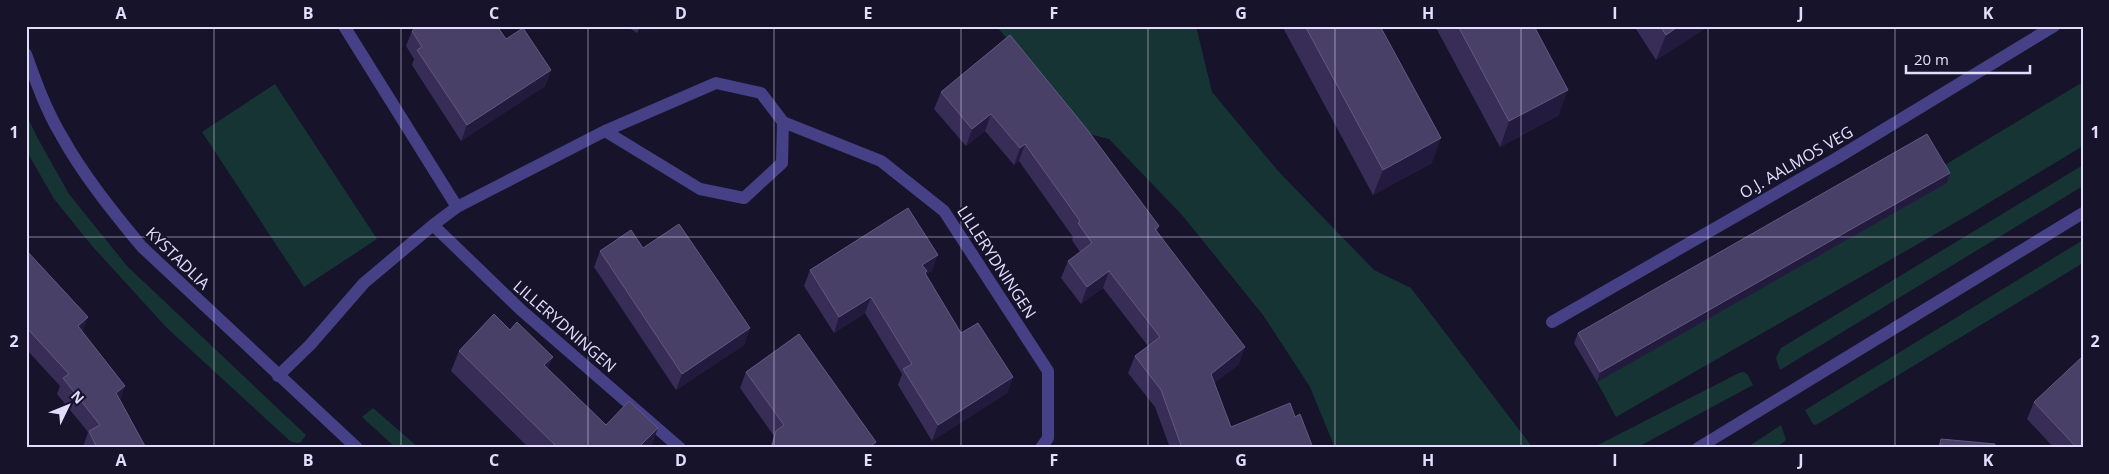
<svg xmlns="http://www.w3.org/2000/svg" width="2109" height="474" viewBox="0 0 2109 474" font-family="'Open Sans',sans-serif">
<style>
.green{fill:#163434}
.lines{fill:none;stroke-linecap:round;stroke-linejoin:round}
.minor{stroke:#464086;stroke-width:12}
.wall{fill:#372d57}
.shaded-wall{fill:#221b3d}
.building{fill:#494068;stroke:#615980}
.grid{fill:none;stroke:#e2ddfd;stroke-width:1;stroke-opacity:0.55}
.labels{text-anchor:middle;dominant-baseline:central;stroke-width:4;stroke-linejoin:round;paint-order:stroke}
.street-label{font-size:16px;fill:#e2ddfd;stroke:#17132a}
.neatline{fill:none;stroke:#e2ddfd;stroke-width:2}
.grid-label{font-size:16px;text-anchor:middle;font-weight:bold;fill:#e2ddfd}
</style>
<rect width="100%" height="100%" fill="#17132a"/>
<!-- green -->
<path class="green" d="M996 26H1196L1212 92 1279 172 1374 270 1411 288 1533 448H1335L1310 387 1263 315 1182 215 1109 139 1064 128 1067 108Z
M2083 82V146L1972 213 1616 417 1597 382 1946 183 1938 169Z
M275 84 377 239 304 287 202 132Z
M26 114 37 137 69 194 127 266 306 435 301 442 297 443 290 441 167 328 93 247 54 199 26 150Z
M2083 165V186L1780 370 1776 358 1781 348Z
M2083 240V263L1816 425 1813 424 1805 410Z
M1744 372 1748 375 1753 385 1636 448H1592L1739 373Z
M373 408 419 448H396L362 417Z
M1781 425 1786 440C1775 451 1760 448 1746 448Z"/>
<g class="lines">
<!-- minor -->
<path class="minor" d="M344 26 457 207
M26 54C36 82 46 110 61 135 83 175 113 212 142 247L357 448
M783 122 881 161 944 211 1048 371V438L1041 448
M433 225 457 207 605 131 716 83 761 93 783 122 782 163 744 198 700 189 605 131
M1552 322 1837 158 2054 26
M278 376 310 345 364 283 433 225 521 310 680 448
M1698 448 2083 213"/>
</g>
<!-- wall -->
<path class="wall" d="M626 26H641L637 33Z
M1282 26H1380L1432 163 1373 195Z
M1435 26H1534L1559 115 1500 147Z
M1634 26H1709L1656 60Z
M412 31 506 39 551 70 545 86 461 141 412 65 414 59 406 46Z
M1010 35 1159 226 1157 231 1239 364 1214 383 1231 427 1295 417 1313 448H1170L1155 407 1128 373 1135 356 1148 346 1103 288 1081 304 1061 278 1068 261 1080 252 1072 240 1073 237 1019 161 1014 165 985 131 966 146 934 109 941 92Z
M1950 173 1947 183 1597 382 1574 343 1578 333Z
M643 248 750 328 744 345 676 390 594 267 600 251Z
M26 250 88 317 82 332 120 399 146 448H84L83 447 88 432 57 394 60 386 26 349Z
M810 270 932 271 926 275 961 333 1013 377 1007 393 932 441 898 385 902 374 865 313 834 333 804 286Z
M459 351 548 369 606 425 658 428 650 448H529L451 371Z
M746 372 876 442 874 448H770L774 436 740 388Z
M2034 402 2083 448H2054L2027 419Z"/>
<!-- shaded-wall -->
<path class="shaded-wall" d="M1679 26H1709L1656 60 1666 35Z
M551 70 545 86 461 141 467 125Z
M1568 90 1559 115 1500 147 1509 121Z
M991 114 985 131 966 146 972 129Z
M1441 138 1432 163 1373 195 1383 170Z
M1025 144 1019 161 1014 165 1020 148Z
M1950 173 1947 183 1597 382 1600 372Z
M938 255 932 271 925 276 922 265Z
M1109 271 1103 288 1081 304 1087 287Z
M871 297 865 313 834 333 839 317Z
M88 317 82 333 78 326Z
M750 328 744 345 676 390 682 374Z
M1245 347 1239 364 1205 391 1211 374Z
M553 357 545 377 544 365Z
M1013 377 1007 393 932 441 938 425Z
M125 386 120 401 116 393Z
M658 428 650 448H638Z
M876 442 874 448H868Z"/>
<!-- building -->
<path class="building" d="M418 26H497L506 39 523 28 551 70 467 125 417 50 422 47 412 31Z
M1305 26H1380L1441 138 1383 170Z
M1458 26H1534L1568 90 1509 121Z
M1660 26H1679L1666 35Z
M1010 35 1086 128 1159 226 1155 229 1245 347 1211 374 1231 427 1290 403 1295 417 1300 414 1313 448H1182L1161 390 1135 356 1160 337 1109 271 1087 287 1068 261 1092 243 1078 223 1080 221 1025 144 1020 148 991 114 972 129 941 92Z
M1927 134 1950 173 1600 372 1578 333Z
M908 208 938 255 922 265 927 271 925 273 961 333 978 323 1013 377 938 425 903 369 912 364 871 297 839 317 810 270Z
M679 224 750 328 682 374 600 251 631 230 643 248Z
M26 250 88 317 78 326 125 386 116 393 146 448H97L89 431 100 425 63 378 69 374 26 327Z
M494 314 510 330 517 322 553 357 544 365 606 425 629 401 658 428 638 448H558L459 351Z
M799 334 876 442 868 448H773L772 446 776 431 784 425 746 372Z
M2083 356V445L2080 448H2077L2034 402Z
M1941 439 1995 444V448H1939Z"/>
<!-- grid -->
<path class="grid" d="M214 26V448M401 26V448M588 26V448M774 26V448M961 26V448M1148 26V448M1335 26V448M1521 26V448M1708 26V448M1895 26V448M26 237H2083"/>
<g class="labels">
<!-- street labels -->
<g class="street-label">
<text transform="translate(1796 162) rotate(-30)">O.J. AALMOS VEG</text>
<text transform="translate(178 258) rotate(44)">KYSTADLIA</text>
<text transform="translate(997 262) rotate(57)">LILLERYDNINGEN</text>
<text transform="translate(565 326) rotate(41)">LILLERYDNINGEN</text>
</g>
</g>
<!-- border -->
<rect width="2109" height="474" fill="none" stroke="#17132a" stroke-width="55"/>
<!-- north arrow -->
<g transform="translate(68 406) rotate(47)" stroke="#17132a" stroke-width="4" paint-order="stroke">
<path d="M0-4L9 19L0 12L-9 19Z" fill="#e2ddfd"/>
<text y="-8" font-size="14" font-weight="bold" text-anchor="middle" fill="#e2ddfd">N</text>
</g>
<!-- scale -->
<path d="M1906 65v8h124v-8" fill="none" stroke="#e2ddfd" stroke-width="2.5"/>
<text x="1914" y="65" font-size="15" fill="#e2ddfd" stroke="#17132a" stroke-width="4" paint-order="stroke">20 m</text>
<rect x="28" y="28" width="2054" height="418" class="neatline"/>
<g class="grid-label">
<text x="121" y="19">A</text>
<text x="308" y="19">B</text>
<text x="494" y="19">C</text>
<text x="681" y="19">D</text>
<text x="868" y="19">E</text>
<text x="1054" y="19">F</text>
<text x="1241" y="19">G</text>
<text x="1428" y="19">H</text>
<text x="1615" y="19">I</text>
<text x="1801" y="19">J</text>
<text x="1988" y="19">K</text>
<text x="14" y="138">1</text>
<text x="2095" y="138">1</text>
<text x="14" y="347">2</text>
<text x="2095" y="347">2</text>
<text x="121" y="466">A</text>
<text x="308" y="466">B</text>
<text x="494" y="466">C</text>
<text x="681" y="466">D</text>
<text x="868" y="466">E</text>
<text x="1054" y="466">F</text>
<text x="1241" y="466">G</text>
<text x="1428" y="466">H</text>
<text x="1615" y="466">I</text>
<text x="1801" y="466">J</text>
<text x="1988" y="466">K</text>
</g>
</svg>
